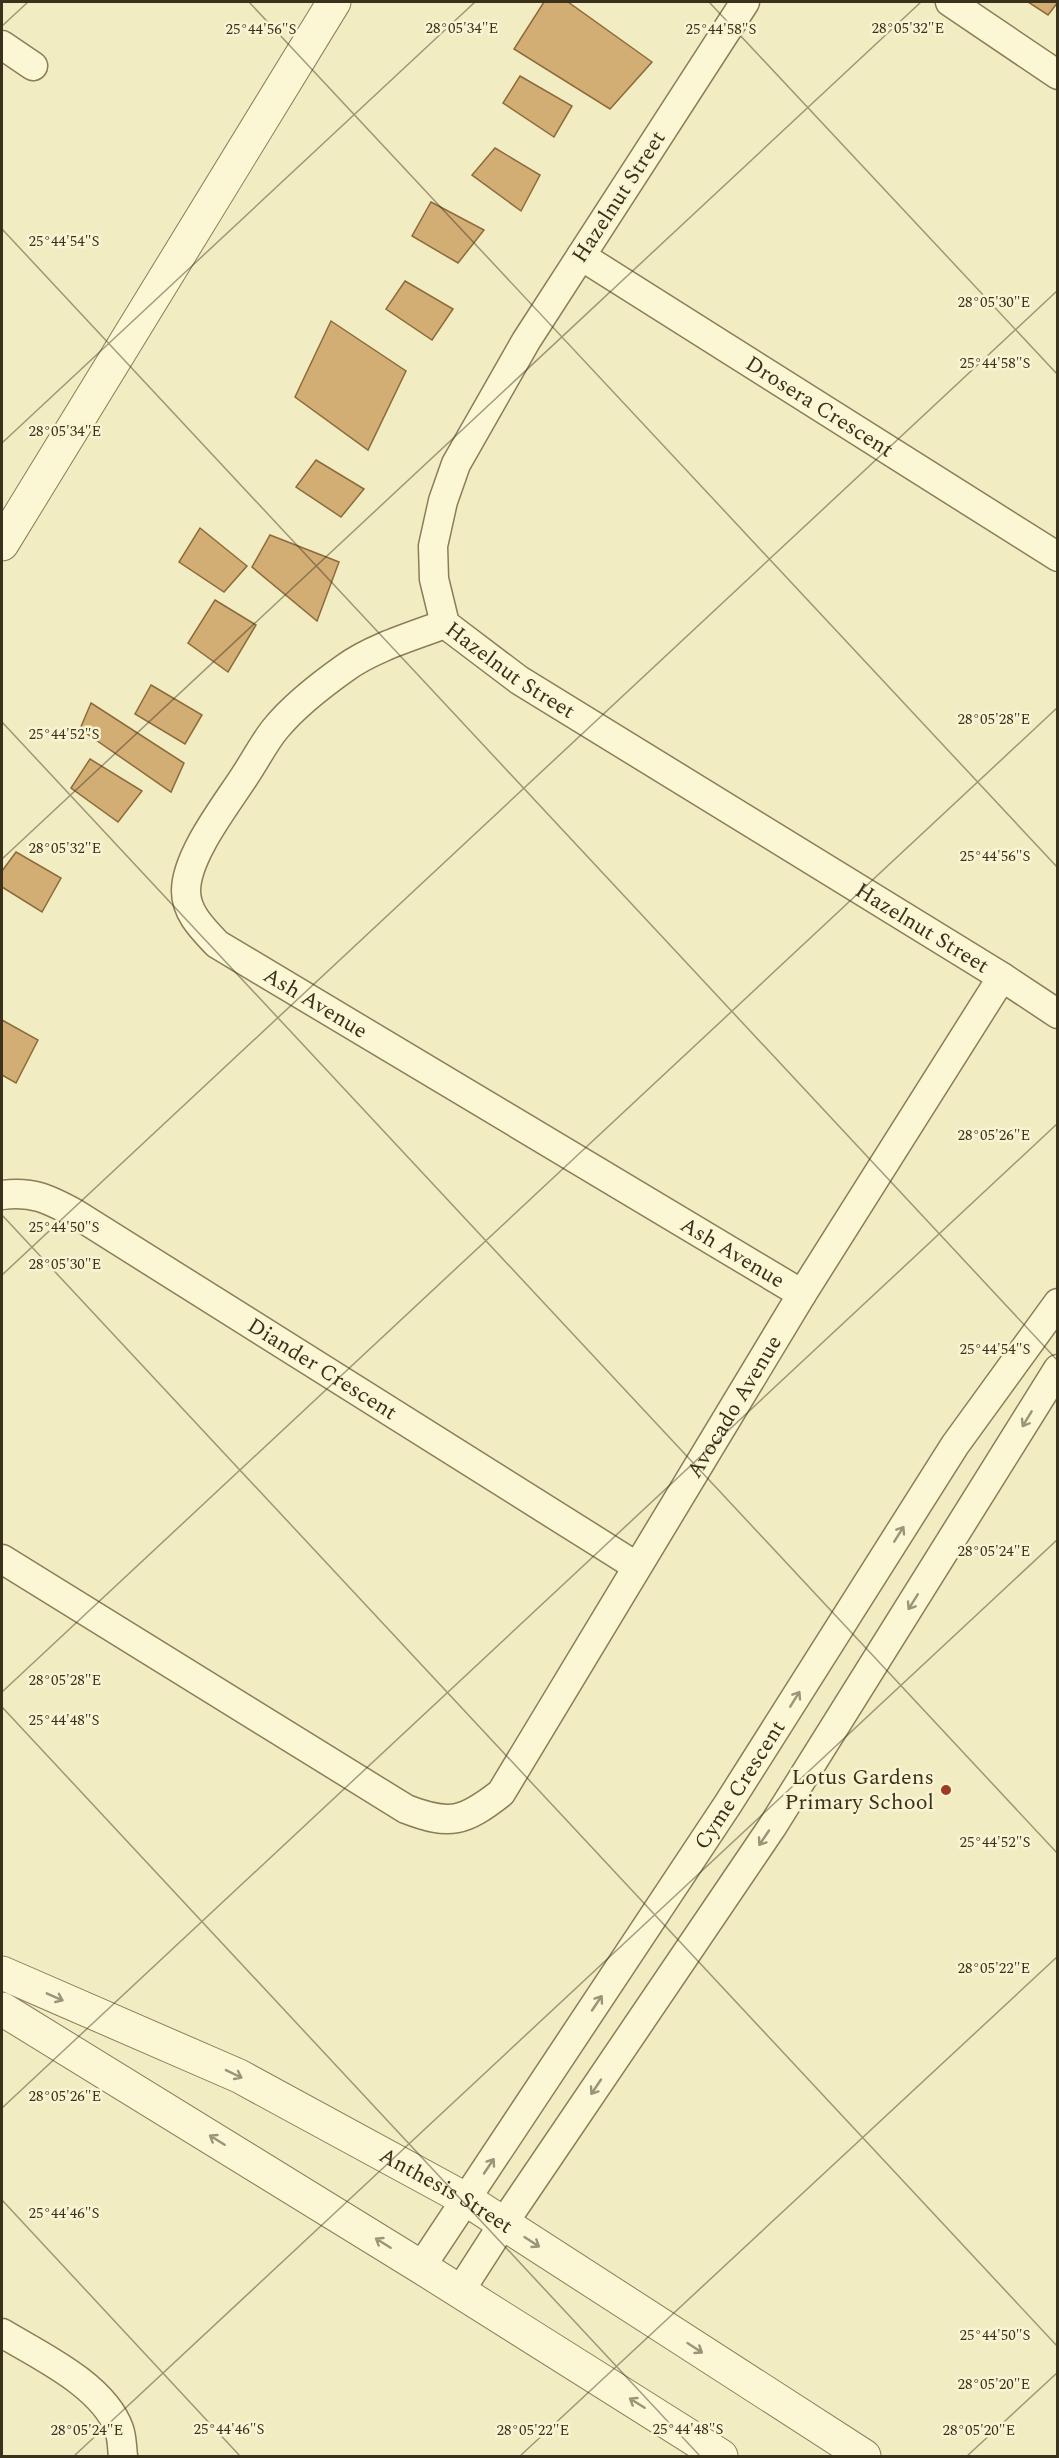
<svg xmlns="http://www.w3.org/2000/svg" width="1059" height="2458" viewBox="0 0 1059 2458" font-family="Spectral,serif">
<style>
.building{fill:#d2ad74;stroke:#8c6b3b;stroke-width:1.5}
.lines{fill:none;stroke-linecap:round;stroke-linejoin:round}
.minor-casing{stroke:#8c7d57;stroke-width:31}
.tertiary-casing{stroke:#8c7d57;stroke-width:35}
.minor{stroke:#fbf7d4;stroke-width:28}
.tertiary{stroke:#fbf7d4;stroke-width:33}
.oneway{stroke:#9a9478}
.ticks{fill:none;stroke:#3a311c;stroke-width:1.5;stroke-opacity:0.45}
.poi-dot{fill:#9f3a23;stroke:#f8f4d1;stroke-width:2}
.labels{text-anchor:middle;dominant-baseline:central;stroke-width:5;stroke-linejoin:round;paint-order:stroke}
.street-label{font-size:22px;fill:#3a311c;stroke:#f8f4d1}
.poi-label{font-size:22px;fill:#3a311c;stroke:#f8f4d1;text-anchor:end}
.ticks-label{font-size:15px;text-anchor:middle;fill:#3a311c;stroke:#f8f4d1;stroke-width:5;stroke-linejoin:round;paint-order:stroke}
</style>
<rect width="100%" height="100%" fill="#f1ecc1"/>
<!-- building -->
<path class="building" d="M544 2H568L652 62 610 109 514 49Z
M1028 2H1058L1048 15Z
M520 76 572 106 554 137 503 103Z
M495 148 540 175 521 211 472 175Z
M431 202 484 230 458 263 412 236Z
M405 281 453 309 432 340 386 309Z
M331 321 406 371 368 450 295 397Z
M316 460 364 489 341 517 296 487Z
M200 528 247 566 224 592 179 562Z
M270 535 339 562 317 621 252 567Z
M215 600 256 625 228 672 188 643Z
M151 685 202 715 185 744 135 714Z
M91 703 184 763 171 792 80 729Z
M90 759 142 791 118 822 71 788Z
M16 852 61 878 42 912 2 887V871Z
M2 1020 38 1040 16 1083 2 1075Z"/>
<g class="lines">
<defs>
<g id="minor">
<path id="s1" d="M745 2 526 341 456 464 443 501 433 546 434 579 445 624 519 680 1002 977 1058 1014"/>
<path d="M950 2 1058 75"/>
<path d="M2 45 33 66"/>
<path id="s2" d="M581 256 1058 557"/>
<path id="s3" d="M445 624C413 636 372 648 345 668 321 685 295 705 276 728 265 741 256 759 246 774 227 804 186 855 186 891 186 913 203 929 217 944L802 1294"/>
<path id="s4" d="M2 1195C33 1191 49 1199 76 1214L636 1566"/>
<path id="s5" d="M2 1559 406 1809C450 1826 464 1822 501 1793L802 1294 1002 977"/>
<path id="s6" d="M421 2267 728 1804 955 1445 1058 1303"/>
<path d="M460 2291 503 2224 772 1827 1058 1369"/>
<path d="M2 2333C40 2356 103 2385 119 2429 122 2437 122 2448 123 2456"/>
</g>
<g id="tertiary">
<path d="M2 544 334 2"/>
<path id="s7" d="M2 1973 239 2076 467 2200 864 2456"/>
<path d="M2 2009 421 2267 721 2456"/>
</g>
</defs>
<!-- minor casing -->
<use href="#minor" class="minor-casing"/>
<!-- tertiary casing -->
<use href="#tertiary" class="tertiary-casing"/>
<!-- minor -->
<use href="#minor" class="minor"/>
<!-- tertiary -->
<use href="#tertiary" class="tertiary"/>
</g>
<!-- one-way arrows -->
<defs><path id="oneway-shaft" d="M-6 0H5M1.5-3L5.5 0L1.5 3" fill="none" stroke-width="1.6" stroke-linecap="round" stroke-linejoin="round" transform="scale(1.5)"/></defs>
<g class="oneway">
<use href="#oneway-shaft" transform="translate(1027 1419) rotate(121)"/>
<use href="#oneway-shaft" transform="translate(899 1534) rotate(-58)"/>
<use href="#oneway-shaft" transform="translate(913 1602) rotate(122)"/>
<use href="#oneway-shaft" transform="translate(795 1699) rotate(-58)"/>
<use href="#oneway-shaft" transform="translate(764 1838) rotate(124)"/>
<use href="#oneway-shaft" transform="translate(55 1997) rotate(24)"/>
<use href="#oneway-shaft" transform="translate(597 2003) rotate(-56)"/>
<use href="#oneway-shaft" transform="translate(234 2074) rotate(26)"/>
<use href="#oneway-shaft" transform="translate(596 2087) rotate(124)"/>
<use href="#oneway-shaft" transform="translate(217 2140) rotate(-148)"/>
<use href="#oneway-shaft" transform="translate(489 2166) rotate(-56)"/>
<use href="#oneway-shaft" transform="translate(532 2242) rotate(33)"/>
<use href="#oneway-shaft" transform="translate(383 2243) rotate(-148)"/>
<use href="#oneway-shaft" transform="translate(695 2348) rotate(33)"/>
<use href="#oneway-shaft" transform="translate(637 2403) rotate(-148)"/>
</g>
<!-- ticks -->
<path class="ticks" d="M249 2 1058 868M709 2 1058 375M2 26 28 2M2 229 1058 1361M2 443 475 2M2 722 1058 1854M2 859 921 2M2 1215 1058 2347M2 1275 1058 290M2 1692 1058 707M2 1707 700 2456M2 2108 1058 1123M2 2200 240 2456M74 2456 1058 1539M520 2456 1058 1956M967 2456 1058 2372"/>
<!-- markers -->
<circle class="poi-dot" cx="946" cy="1790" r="6"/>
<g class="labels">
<!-- street labels -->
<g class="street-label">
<text transform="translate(619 197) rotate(-57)">Hazelnut Street</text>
<text stroke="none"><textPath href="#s2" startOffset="282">Drosera Crescent</textPath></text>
<text stroke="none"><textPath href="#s1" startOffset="790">Hazelnut Street</textPath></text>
<text stroke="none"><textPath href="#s1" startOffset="1276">Hazelnut Street</textPath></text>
<text stroke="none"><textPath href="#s3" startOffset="567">Ash Avenue</textPath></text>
<text stroke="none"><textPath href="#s3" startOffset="1053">Ash Avenue</textPath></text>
<text stroke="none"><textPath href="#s4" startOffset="369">Diander Crescent</textPath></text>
<text stroke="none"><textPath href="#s5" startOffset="1030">Avocado Avenue</textPath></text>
<text stroke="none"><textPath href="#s6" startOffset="578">Cyme Crescent</textPath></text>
<text stroke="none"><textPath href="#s7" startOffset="495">Anthesis Street</textPath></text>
</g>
<!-- poi labels -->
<g class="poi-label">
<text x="934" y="1777">Lotus Gardens<tspan x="934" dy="25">Primary School</tspan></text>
</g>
</g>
<g class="ticks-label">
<text x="462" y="33">28°05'34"E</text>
<text x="908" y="33">28°05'32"E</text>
<text x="261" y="34">25°44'56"S</text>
<text x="721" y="34">25°44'58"S</text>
<text x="64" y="246">25°44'54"S</text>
<text x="994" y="307">28°05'30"E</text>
<text x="995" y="368">25°44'58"S</text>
<text x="65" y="436">28°05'34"E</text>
<text x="994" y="724">28°05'28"E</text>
<text x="64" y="739">25°44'52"S</text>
<text x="65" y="853">28°05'32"E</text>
<text x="995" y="861">25°44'56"S</text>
<text x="994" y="1140">28°05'26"E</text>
<text x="64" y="1232">25°44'50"S</text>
<text x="65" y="1269">28°05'30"E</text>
<text x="995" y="1354">25°44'54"S</text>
<text x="994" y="1556">28°05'24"E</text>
<text x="65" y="1685">28°05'28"E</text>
<text x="64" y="1725">25°44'48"S</text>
<text x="995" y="1847">25°44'52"S</text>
<text x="994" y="1973">28°05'22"E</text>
<text x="65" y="2101">28°05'26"E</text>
<text x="64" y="2218">25°44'46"S</text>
<text x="995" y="2340">25°44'50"S</text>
<text x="994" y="2389">28°05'20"E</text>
<text x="229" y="2434">25°44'46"S</text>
<text x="688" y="2434">25°44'48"S</text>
<text x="87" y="2435">28°05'24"E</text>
<text x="533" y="2435">28°05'22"E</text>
<text x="979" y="2435">28°05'20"E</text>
</g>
<!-- border -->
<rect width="1059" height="2458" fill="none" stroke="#3a311c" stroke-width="6"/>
</svg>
